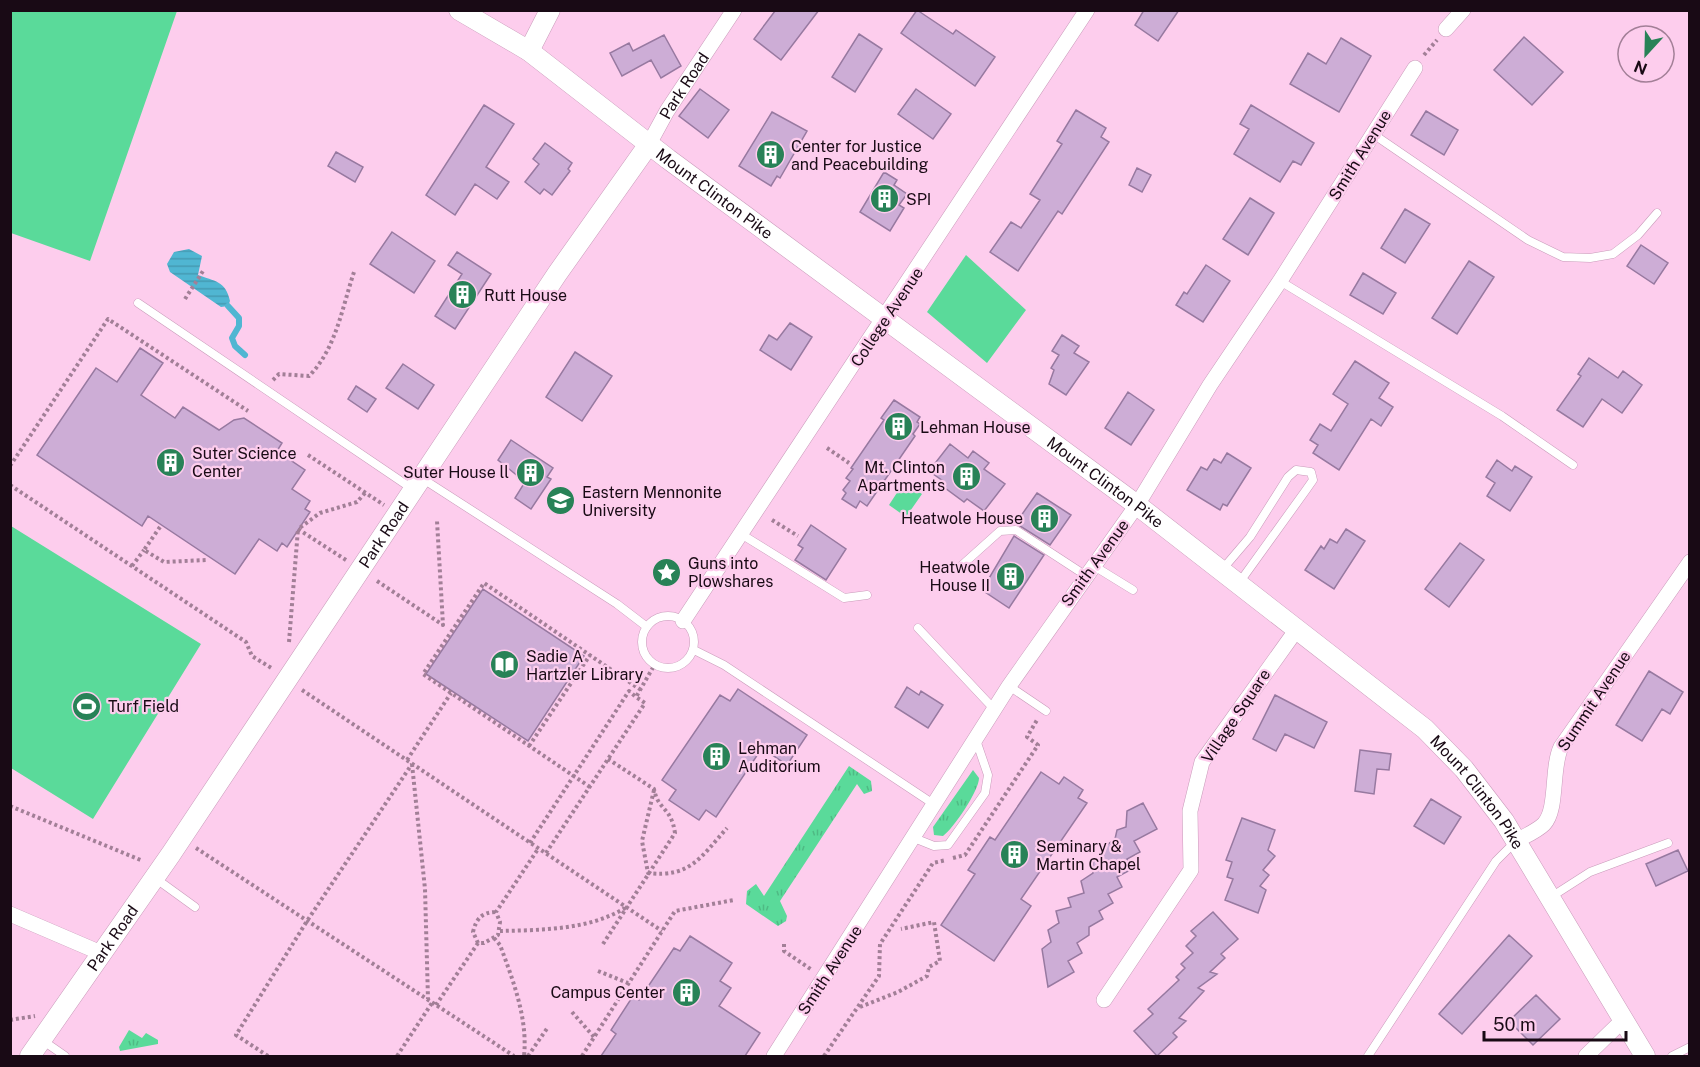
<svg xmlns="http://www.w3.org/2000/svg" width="1700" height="1067" viewBox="0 0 1700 1067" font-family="'Public Sans',sans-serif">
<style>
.grass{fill:url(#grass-tufts)}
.green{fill:#5ada9a}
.water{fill:url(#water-rules)}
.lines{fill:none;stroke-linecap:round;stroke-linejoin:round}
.stream{stroke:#50b6d2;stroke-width:6}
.building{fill:#cdadd6;stroke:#9779a0;stroke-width:1.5}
.service-casing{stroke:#c99bba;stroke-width:9}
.minor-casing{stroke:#c99bba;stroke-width:16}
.tertiary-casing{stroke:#c99bba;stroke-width:21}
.path{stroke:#a27f97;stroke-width:4;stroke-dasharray:3 3;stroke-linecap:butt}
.service{stroke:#fff;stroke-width:8}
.minor{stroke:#fff;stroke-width:15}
.tertiary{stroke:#fff;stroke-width:20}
.labels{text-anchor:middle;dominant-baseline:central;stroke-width:4.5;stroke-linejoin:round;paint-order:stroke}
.street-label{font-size:16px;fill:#190a15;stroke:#fdcded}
.poi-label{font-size:16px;fill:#190a15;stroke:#fdcded;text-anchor:start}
</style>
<defs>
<pattern id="grass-tufts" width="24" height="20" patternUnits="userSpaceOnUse" patternTransform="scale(1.5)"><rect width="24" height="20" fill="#5ada9a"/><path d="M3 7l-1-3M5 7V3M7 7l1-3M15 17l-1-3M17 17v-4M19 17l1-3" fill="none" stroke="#4eba84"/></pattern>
<pattern id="water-rules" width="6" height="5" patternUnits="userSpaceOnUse" patternTransform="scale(1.5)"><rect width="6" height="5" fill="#50b6d2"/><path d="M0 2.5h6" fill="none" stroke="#459bb3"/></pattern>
</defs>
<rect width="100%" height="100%" fill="#fdcded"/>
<!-- grass -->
<path class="grass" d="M849 766 871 781 872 791 864 794 857 784 780 901 787 916 786 921 778 926 746 904 747 891 756 884 764 896Z
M973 770 979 778C979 791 953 829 943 836L934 835 933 827Z
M129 1030 142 1038 146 1033 158 1040V1044L120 1051 119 1047Z"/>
<!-- green -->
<path class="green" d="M11 10 177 11 90 261 11 233Z
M966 255 1026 310 987 363 927 312Z
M904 482 922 494 906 517 889 505Z
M11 526 201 644 93 819 11 768Z"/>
<!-- water -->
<path class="water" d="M189 249 202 256 198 275C214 281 226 281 230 301L228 306 221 307 170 272 167 264 174 252Z"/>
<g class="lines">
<!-- stream -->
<path class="stream" d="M228 306 239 318V326L232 338 235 346 245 355"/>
</g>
<!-- building -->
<path class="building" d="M819 10 781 60 754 39 775 11Z
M917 10 953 34 956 30 995 57 975 86 901 33Z
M1144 10H1179L1158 41 1135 25Z
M859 34 882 49 855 92 832 77Z
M664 35 681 66 661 78 651 60 622 76 610 53 629 43 633 51Z
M1524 37 1563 72 1532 105 1494 70Z
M1341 38 1371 56 1339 112 1290 84 1308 53 1326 64Z
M700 89 729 110 708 138 679 116Z
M916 89 951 114 933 139 898 114Z
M484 105 514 124 486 167 509 182 497 199 475 184 455 215 426 195Z
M1251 105 1314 143 1301 165 1293 161 1280 182 1234 154 1249 129 1240 124Z
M1076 110 1106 128 1101 137 1109 142 1062 214 1058 211 1018 271 990 252 1011 222 1021 228 1040 200 1030 194 1062 144 1057 141Z
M1426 111 1458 130 1444 155 1411 135Z
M772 112 807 131 780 178 777 176 771 186 739 166Z
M545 143 572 163 568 169 570 171 552 195 544 189 540 194 525 182 539 164 533 159Z
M336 152 363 167 355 182 328 166Z
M1137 168 1151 175 1142 192 1129 185Z
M884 172 897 180 894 185 907 194 899 205 904 208 890 231 860 212Z
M1250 198 1274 213 1248 255 1223 239Z
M1405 209 1430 224 1405 263 1381 248Z
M392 232 435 261 414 293 370 264Z
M1641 245 1668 263 1654 284 1627 266Z
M457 252 491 274 455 329 435 316 462 274 448 265Z
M1469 261 1494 277 1457 334 1432 318Z
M1206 265 1230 281 1203 322 1176 305 1184 292 1187 294Z
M1363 273 1396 293 1383 314 1350 295Z
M790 323 812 337 791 370 760 350 769 335 777 340Z
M1062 335 1079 346 1074 353 1089 362 1066 395 1049 384 1054 370 1051 368 1059 355 1052 351Z
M140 348 163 363 141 395 175 418 183 407 219 430 234 420 244 418 282 443 277 451 305 470 292 489 310 501 305 509 310 512 287 547 282 543 277 551 259 539 235 574 148 516 142 526 37 455 96 368 117 382Z
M575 352 612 376 582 421 546 397Z
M1589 358 1618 378 1623 371 1642 385 1622 413 1602 399 1583 427 1557 410 1581 376 1578 374Z
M1355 361 1389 383 1379 398 1393 407 1381 426 1371 419 1339 470 1313 453 1318 445 1310 440 1320 424 1331 431 1348 404 1333 394Z
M403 364 434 385 418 409 386 388Z
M356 386 376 399 367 412 348 399Z
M1128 392 1154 410 1131 445 1105 428Z
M894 400 920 417 917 422 920 424 913 434 915 436 867 506 860 501 856 508 842 499 846 493 843 490 850 481 846 478 853 469 851 468 884 420 881 418Z
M511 440 553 468 547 477 551 479 531 509 515 498 525 482 498 460Z
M950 444 968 458 973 451 989 463 984 469 1005 484 984 511 967 499 964 502 941 485 943 481 929 471Z
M1227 453 1251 468 1227 506 1223 504 1220 510 1187 490 1201 467 1207 470 1214 459 1221 463Z
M1497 460 1512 471 1515 466 1532 477 1510 511 1487 496 1495 483 1486 477Z
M1037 493 1071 515 1050 545 1020 526 1022 523 1018 520Z
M811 525 846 549 826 580 795 560 803 548 798 545Z
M1346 529 1365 541 1334 589 1305 570 1321 546 1324 549 1330 539 1337 543Z
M1014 536 1044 555 1009 608 982 590Z
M1460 543 1484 560 1449 607 1425 589Z
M483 589 584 656 528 741 426 674Z
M1649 671 1683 692 1670 714 1662 709 1642 741 1616 725Z
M907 687 919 695 921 691 943 705 928 728 895 707Z
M738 689 807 735 787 765 762 748 716 817 706 810 699 820 669 800 676 790 662 780 720 695 730 701Z
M1275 695 1327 722 1314 748 1285 734 1276 751 1253 739Z
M1360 750 1391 754 1389 770 1377 769 1374 794 1355 791Z
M1041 772 1059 784 1064 777 1083 790 1078 798 1087 803 1021 899 1031 906 994 961 941 925 975 874 968 870 990 837 995 840Z
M1431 799 1461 817 1444 844 1414 826Z
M1143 803 1157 829 1134 841 1140 852 1127 859 1132 869 1117 877 1122 887 1108 894 1113 903 1099 911 1103 919 1089 927V935L1077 943 1082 953 1068 961 1074 972 1048 987 1042 949 1051 942 1048 930 1059 923 1056 911 1071 907 1068 898 1084 893 1081 881 1093 873V862L1103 856 1104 847 1115 839 1117 830 1126 827 1127 811Z
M1242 818 1275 830 1268 850 1275 856 1263 870 1269 875 1260 886 1266 890 1258 913 1225 900 1233 879 1227 877 1232 862 1226 860Z
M1678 850 1688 871 1656 886 1646 864Z
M1213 912 1238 939 1221 954 1225 958 1210 972 1217 974 1198 988 1204 991 1179 1018 1186 1021 1173 1033 1177 1037 1157 1056 1134 1031 1153 1014 1148 1009 1179 980 1176 977 1185 968 1181 964 1193 953 1186 946 1196 936 1191 931Z
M1509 935 1532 956 1462 1034 1439 1014Z
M690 936 732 963 720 981 731 988 719 1006 760 1033 745 1056H601L616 1034 611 1030 633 996 639 1000 674 948 680 951Z
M1536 995 1560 1019 1533 1045 1509 1021Z"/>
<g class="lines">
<defs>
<path id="service" d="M1373 134 1528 240 1563 257 1590 258 1613 254 1638 235 1657 213
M1280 281 1502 416 1573 465
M138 303 414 490
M423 479 617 604 647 627
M741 534 844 598 867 595
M961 566 1000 531 1016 530 1085 575
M1094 566 1133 590
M1221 571 1250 537 1288 477 1296 470 1311 472 1313 480 1306 490 1239 583
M642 642a26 26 0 1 1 52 0a26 26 0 1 1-52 0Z
M918 628 994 709
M694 650 724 665 935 805
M1009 686 1046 711
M914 838 934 846 948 845 985 793 988 775 976 740
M155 878 195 907
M1551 897 1590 872 1668 843
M42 1040 65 1056
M1368 1056 1496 861 1515 842
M1672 1056 1690 1047"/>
<g id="minor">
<path d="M1446 29 1463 10"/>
<path id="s1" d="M649 144 667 111 734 10"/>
<path d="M683 621 1087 10"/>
<path d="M1516 841C1525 836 1537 831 1544 824 1558 809 1551 768 1561 747L1690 562"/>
<path d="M10 914 101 953"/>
<path d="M1104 1000 1191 870 1190 811 1202 762 1297 629"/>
<path d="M774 1056 1009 686 1137 505 1210 385 1280 281 1415 68"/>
<path d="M1586 1056 1623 1020"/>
</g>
<g id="tertiary">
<path id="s2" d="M459 10 529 51 668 159 1137 505 1425 729 1464 769 1504 821 1645 1056"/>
<path d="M529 51 550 10"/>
<path id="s3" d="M30 1056 171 854 557 274 649 144"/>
</g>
</defs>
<!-- service casing -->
<use href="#service" class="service-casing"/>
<!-- minor casing -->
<use href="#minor" class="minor-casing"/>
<!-- tertiary casing -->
<use href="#tertiary" class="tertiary-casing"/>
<!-- path -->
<path class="path" d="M1424 55 1437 40
M185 299 203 271
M273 380 279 374 309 376C336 349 342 308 354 272
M827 448 849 463
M308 455 384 505
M10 466 108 319 248 411
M10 485 246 642 252 656 273 669
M772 520 798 536
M160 527 144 550 164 562 206 560
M346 560 298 529 320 513 357 502 365 493
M132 566 144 550
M377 581 443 625 437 521
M289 642 298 529
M302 690 662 931
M529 746 590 655
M407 760 451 693
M412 764 425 889 428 999
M590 787 423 674 484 583 641 690
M654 790 642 841 648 873C690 878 701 857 727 828
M10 806 143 861
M530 843 629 691 636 697
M196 848 514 1056
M546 853 645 703 636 697 655 664
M953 858 965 855 1038 745 1027 737 1037 720
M500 931C541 930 589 930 625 908
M494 938 500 945C513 980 528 1019 524 1056
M478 943 473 932C476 919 482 912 496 912
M603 944 675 833C671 806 658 811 654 789L608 759
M784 944V951L812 970
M598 971 628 983
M436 1005 478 943H484L498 935 500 922 496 912 538 849
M860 1007 898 992 927 976 929 967 940 961 934 922 901 929
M572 1012 594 1037
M10 1020 35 1016
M268 1056 236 1035 307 921 412 764
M397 1056 432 1003
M528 1056 548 1027
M582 1056 675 911 734 900
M824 1056 879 976 880 944 933 863 946 860"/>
<!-- service -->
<use href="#service" class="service"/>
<!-- minor -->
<use href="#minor" class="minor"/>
<!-- tertiary -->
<use href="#tertiary" class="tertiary"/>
</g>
<!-- icons -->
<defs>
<symbol id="building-disc" viewBox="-11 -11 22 22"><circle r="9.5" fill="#288257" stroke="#fdcded"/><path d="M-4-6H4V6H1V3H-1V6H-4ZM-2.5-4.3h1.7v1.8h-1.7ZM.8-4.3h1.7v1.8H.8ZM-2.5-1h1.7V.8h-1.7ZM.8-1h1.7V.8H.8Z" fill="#fff"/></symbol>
<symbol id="university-disc" viewBox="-11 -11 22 22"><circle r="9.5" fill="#288257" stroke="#fdcded"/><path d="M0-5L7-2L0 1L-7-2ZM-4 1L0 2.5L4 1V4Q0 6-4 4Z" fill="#fff"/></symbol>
<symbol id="sight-disc" viewBox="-11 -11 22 22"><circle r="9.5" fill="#288257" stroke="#fdcded"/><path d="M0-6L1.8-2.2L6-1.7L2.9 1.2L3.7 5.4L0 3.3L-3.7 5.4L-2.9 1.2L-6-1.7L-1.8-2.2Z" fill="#fff"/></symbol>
<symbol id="library-disc" viewBox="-11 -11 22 22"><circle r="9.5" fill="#288257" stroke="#fdcded"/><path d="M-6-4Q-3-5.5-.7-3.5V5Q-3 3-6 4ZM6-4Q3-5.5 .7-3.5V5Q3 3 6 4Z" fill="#fff"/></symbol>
<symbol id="stadium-disc" viewBox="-11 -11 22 22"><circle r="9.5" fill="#288257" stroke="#fdcded"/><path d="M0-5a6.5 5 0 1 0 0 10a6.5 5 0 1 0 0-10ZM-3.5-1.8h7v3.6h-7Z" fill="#fff"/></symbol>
</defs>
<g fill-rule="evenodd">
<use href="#building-disc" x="754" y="138" width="33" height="33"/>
<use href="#building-disc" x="868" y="182" width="33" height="33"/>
<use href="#building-disc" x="446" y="278" width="33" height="33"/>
<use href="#building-disc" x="882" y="410" width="33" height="33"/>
<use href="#building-disc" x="154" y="446" width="33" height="33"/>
<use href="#building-disc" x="514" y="456" width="33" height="33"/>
<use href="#building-disc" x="950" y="460" width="33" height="33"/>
<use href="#university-disc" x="544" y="484" width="33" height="33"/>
<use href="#building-disc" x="1028" y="502" width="33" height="33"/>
<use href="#sight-disc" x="650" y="556" width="33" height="33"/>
<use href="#building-disc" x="994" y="560" width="33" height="33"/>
<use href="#library-disc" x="488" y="648" width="33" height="33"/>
<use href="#stadium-disc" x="70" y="690" width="33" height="33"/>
<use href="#building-disc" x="700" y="740" width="33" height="33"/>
<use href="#building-disc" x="998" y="838" width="33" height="33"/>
<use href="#building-disc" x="670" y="976" width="33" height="33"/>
</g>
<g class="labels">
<!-- street labels -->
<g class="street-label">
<text stroke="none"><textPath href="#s1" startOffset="68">Park Road</textPath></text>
<text transform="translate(1360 155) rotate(-58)">Smith Avenue</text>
<text stroke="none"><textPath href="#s2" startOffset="315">Mount Clinton Pike</textPath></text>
<text transform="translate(887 317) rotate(-56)">College Avenue</text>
<text stroke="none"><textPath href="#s2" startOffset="801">Mount Clinton Pike</textPath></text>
<text stroke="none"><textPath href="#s3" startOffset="630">Park Road</textPath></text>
<text transform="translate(1095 563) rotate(-54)">Smith Avenue</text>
<text transform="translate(1594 701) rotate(-56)">Summit Avenue</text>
<text transform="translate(1236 716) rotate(-56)">Village Square</text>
<text stroke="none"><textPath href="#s2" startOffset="1287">Mount Clinton Pike</textPath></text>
<text stroke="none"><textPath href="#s3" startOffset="144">Park Road</textPath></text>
<text transform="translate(830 970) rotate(-57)">Smith Avenue</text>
</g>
<!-- poi labels -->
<g class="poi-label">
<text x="791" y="146">Center for Justice<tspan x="791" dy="18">and Peacebuilding</tspan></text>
<text x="906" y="199">SPI</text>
<text x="484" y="295">Rutt House</text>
<text x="920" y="427">Lehman House</text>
<text x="192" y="453">Suter Science<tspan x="192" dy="18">Center</tspan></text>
<text x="945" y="467" text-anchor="end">Mt. Clinton<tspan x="945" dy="18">Apartments</tspan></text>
<text x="509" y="472" text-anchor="end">Suter House ll</text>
<text x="582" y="492">Eastern Mennonite<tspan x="582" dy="18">University</tspan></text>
<text x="1023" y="518" text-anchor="end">Heatwole House</text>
<text x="688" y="563">Guns into<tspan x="688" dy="18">Plowshares</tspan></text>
<text x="990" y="567" text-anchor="end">Heatwole<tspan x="990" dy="18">House II</tspan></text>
<text x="526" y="656">Sadie A<tspan x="526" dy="18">Hartzler Library</tspan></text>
<text x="108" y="706">Turf Field</text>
<text x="738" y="748">Lehman<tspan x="738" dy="18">Auditorium</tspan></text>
<text x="1036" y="846">Seminary &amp;<tspan x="1036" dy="18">Martin Chapel</tspan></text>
<text x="665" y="992" text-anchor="end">Campus Center</text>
</g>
</g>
<!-- border -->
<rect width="1700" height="1067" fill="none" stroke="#190a15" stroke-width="24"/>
<!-- north arrow -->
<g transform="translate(1646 54) rotate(202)"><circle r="28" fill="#fdcded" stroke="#a27f97" stroke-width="1.5"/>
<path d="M0-4.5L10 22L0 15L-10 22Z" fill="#288257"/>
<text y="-9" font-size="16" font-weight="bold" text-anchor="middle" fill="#190a15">N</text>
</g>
<!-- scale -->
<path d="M1484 1031v9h142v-9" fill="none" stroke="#190a15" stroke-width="3"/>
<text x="1493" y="1031" font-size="18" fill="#190a15" stroke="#fdcded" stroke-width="4.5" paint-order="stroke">50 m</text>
</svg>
